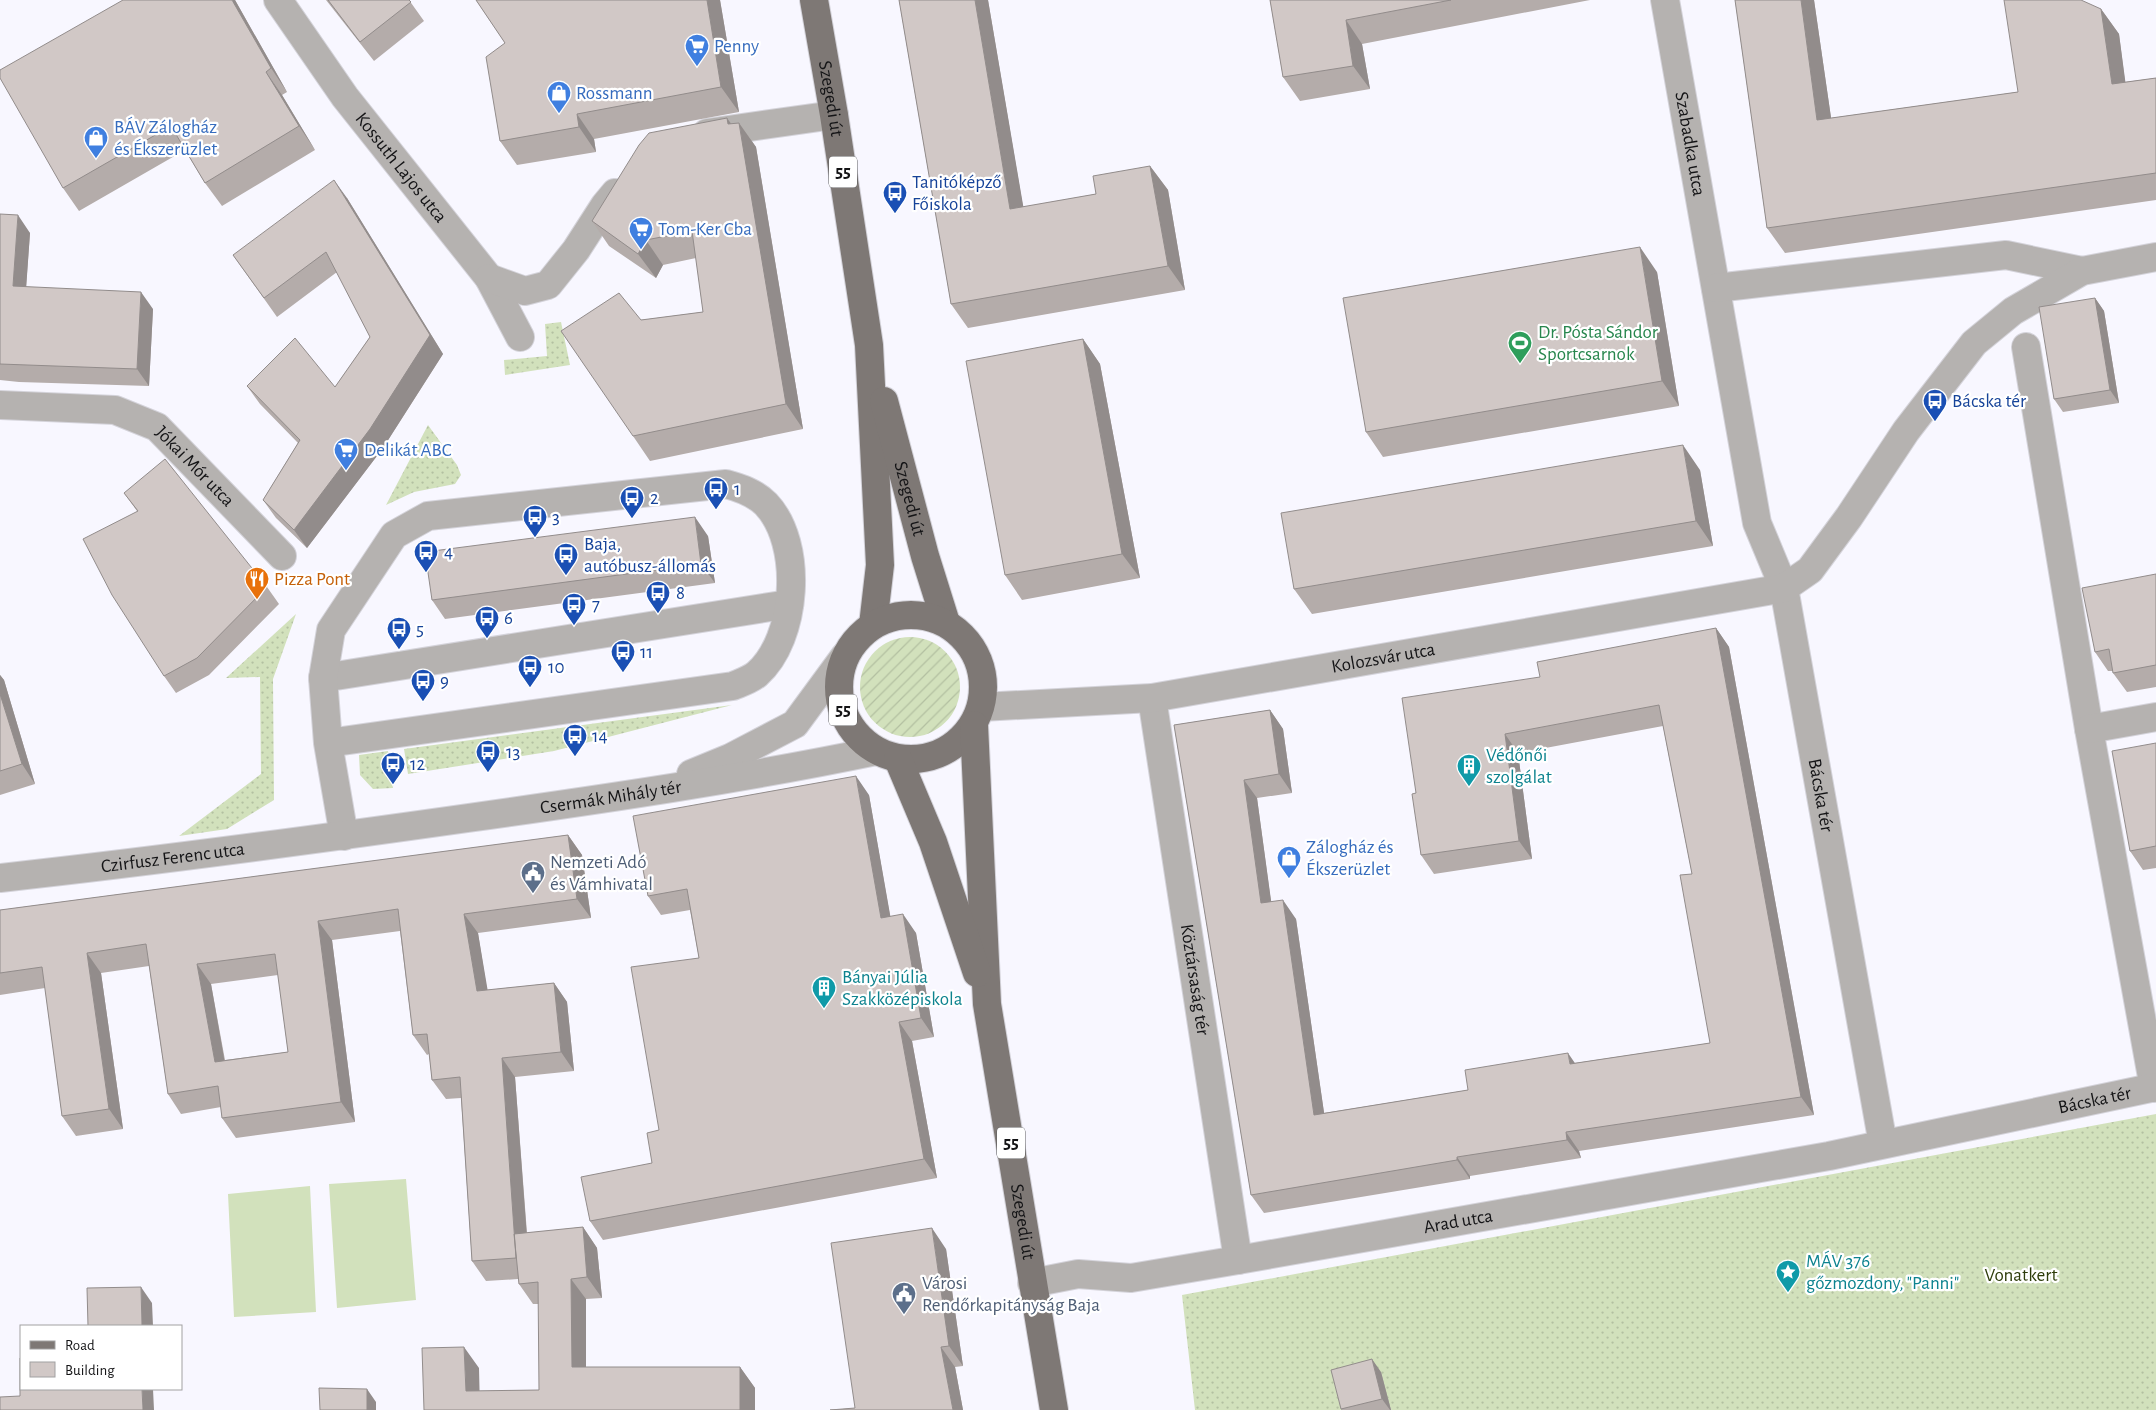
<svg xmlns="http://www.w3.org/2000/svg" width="2156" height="1410" viewBox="0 0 2156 1410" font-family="'Alegreya Sans',sans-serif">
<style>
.grass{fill:url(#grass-dots)}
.garden{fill:url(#garden-furrows)}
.pitch{fill:#d2e1bc}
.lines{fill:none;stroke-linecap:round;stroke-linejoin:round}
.minor-casing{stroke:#d4d3da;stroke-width:30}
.major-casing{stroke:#d4d3da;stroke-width:30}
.minor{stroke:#b5b2b0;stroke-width:28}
.major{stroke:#7e7875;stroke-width:28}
.wall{fill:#b4acaa;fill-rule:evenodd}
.shaded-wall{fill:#928c8b}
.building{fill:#d1c8c6;stroke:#928c8b;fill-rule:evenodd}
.labels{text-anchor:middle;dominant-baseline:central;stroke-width:4.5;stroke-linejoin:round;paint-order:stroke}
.shield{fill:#fff;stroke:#5a5a5c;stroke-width:1}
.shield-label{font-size:18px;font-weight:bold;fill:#141416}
.shop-label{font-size:19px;fill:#366cbe;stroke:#fff;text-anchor:start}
.street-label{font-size:19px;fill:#141416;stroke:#fff}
.transit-label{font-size:19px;fill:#164399;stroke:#fff;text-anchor:start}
.leisure-label{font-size:19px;fill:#27864d;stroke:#fff;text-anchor:start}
.food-label{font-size:19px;fill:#c56008;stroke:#fff;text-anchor:start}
.culture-label{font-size:19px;fill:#0d838f;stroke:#fff;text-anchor:start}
.service-label{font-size:19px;fill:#4e5e75;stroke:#fff;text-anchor:start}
.park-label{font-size:19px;fill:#2e3d0b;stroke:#fff}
</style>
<defs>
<pattern id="grass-dots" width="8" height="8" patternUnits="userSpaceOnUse" patternTransform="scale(1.25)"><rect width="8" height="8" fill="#d2e1bc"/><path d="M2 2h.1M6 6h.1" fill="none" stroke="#b3c0a1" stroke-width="1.8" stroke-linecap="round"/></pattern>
<pattern id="garden-furrows" width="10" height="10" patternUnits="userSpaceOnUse" patternTransform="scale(1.25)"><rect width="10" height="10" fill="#d2e1bc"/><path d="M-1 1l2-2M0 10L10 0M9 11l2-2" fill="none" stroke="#b3c0a1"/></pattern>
</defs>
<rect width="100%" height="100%" fill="#f8f7ff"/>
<!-- grass -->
<path class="grass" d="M561 322 570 365 505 375 504 360 547 356 545 324Z
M428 425 457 465 461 475 455 484 414 492 386 505Z
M296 614 273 679 274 800 227 829 179 836 261 774 260 677 226 678Z
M732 705 554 751 408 774 404 749Z
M388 751 393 788 373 789 360 775 359 755Z
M2156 1114V1410H1195L1182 1295Z"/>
<!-- garden -->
<path class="garden" d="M860 687a50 50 0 1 1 100 0a50 50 0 1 1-100 0Z"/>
<!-- pitch -->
<path class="pitch" d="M406 1179 416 1300 337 1308 329 1184Z
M310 1186 316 1312 234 1317 228 1194Z"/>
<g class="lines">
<defs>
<g id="minor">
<path id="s1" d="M278 0 345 97 489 278 520 337"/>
<path id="s2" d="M1665 0 1757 523 1784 588 1883 1144"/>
<path d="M707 133 834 115"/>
<path d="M489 278 525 291 548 285 576 250 605 205 615 193"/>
<path d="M1716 288 2006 255 2082 271"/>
<path d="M2026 347 2089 729 2154 1088"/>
<path id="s3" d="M0 405 115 410 157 427 282 556"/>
<path d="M323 678 789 604"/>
<path id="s4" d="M1152 698 1238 1260"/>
<path id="s5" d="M981 707 1152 698 1784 588 1810 570 1849 517 1906 431 1974 343 2013 311 2082 271 2156 257"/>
<path d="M2089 729 2156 717"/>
<path d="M328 743 733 686C740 683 750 680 757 674 797 639 804 544 766 504 755 493 741 488 726 484L428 516 394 535 331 630 323 678 328 743 344 836"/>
<path d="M691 774 730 758 795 724 845 656"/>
<path id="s6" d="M0 878C156 861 312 840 468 818 604 799 741 779 876 751"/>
<path id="s7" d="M1032 1283 1078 1274 1131 1278 1238 1260 1829 1156 2156 1087"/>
</g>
<g id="major">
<path id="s8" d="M814 0 834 115 869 345 880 565 873 625"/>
<path id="s9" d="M884 401 925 556 946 623"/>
<circle cx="911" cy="687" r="72"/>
<path id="s10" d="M974 725 987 1004 1054 1410"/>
<path d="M898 759 933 842 977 973"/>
</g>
</defs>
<!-- minor casing -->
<use href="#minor" class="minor-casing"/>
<!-- major casing -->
<use href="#major" class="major-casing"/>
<!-- minor -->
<use href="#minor" class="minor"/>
<!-- major -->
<use href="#major" class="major"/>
</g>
<!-- wall -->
<path class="wall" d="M235 0 287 92 282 95 315 150 222 206 205 183 185 150 79 211 63 188Z
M326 0H409L424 21 374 61Z
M476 0H720L739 112 594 139 596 152 517 165 500 141 505 43Z
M899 0H988L1023 207 1096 194 1150 166 1168 190 1185 290 968 328 951 304Z
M1270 0H1590L1362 44 1370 89 1300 101 1283 77Z
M1735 0H1814L1831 118 2018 92 2101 9 2119 34 2125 82 2156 78V200L1785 253 1767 228Z
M739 123 756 147 803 429 650 461 633 436 641 320 703 312 696 258 663 265 656 278 609 246 592 221 731 124Z
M347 198 443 354 383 448 307 548 276 518 263 500 298 443 260 404 247 386 335 387 370 337 337 272 277 317 233 255Z
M0 214 30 233 26 287 153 309 149 386 19 382 0 380Z
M1657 272 1679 406 1383 457 1366 432Z
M2095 298 2104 311 2119 403 2063 412 2054 399Z
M1083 339 1100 364 1140 578 1022 600 1005 575Z
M1700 470 1713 546 1312 614 1294 589Z
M124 493 267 587 279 604 209 675 176 693 164 676 137 511Z
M708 536 715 583 445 619 432 600Z
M2156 574V687L2127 692 2113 673V671H2108L2095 652Z
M1716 628 1729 647 1814 1115 1579 1151 1581 1158 1470 1176V1179L1264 1213 1251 1195 1174 725 1270 710 1283 729 1292 793 1257 798 1271 902 1296 919 1324 1113 1468 1090 1575 1063 1710 1043 1692 874 1663 726 1518 753 1532 859 1434 874 1421 855 1416 793 1540 677Z
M0 675 4 680 35 784 0 795Z
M2156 743V868L2143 870 2130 851Z
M869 795 890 916 916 933 934 1037 912 1041 937 1178 603 1240 590 1221 652 1163 659 1130 699 958 690 910 661 915 648 896Z
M568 835 582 855 591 918 478 933 487 990 554 983 567 1002 574 1071 515 1077 527 1233 583 1227 597 1248 602 1298 586 1299V1367H740L755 1388 424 1410 479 1368V1391L539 1390V1304H533L519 1284 518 1279 486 1281 472 1261 461 1098 446 1099 432 1080 429 1054 427 1055 413 1035 400 931 332 940 355 1122 236 1138 222 1118 221 1107 181 1114 168 1094 149 966 101 973 123 1129 76 1136 62 1116 45 988 0 995V910ZM278 975 288 1052 225 1060 211 984Z
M946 1249 963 1366 955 1367 963 1410H830L855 1408Z
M1381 1372 1391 1410H1341V1409Z"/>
<!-- shaded-wall -->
<path class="shaded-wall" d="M232 0H235L287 92 271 68Z
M707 0H720L739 112 721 87Z
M975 0H988L1028 234 1010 209Z
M1801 0H1814L1835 145 1817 120Z
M2101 9 2119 34 2129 109 2112 84Z
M1346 20 1362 44 1370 89 1353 66Z
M266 72 282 95 315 150 299 126Z
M577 114 594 139 596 152 579 127Z
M727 118 742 139 739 123 756 147 803 429 786 404Z
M1150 166 1168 190 1185 290 1168 266Z
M334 180 347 198 443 354 383 448 307 548 294 530 430 335Z
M18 215 30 233 25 304 13 286Z
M646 240 663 265 656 278 638 254Z
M1640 247 1657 272 1679 406 1662 381Z
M141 292 153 309 149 386 137 369Z
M2095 298 2104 311 2119 403 2110 390Z
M1083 339 1100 364 1140 578 1122 554Z
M1683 445 1700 470 1713 546 1696 521Z
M695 517 708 536 715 583 701 564Z
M1716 628 1729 647 1814 1115 1801 1097Z
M0 675 4 680 35 784 22 764 0 694Z
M1270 710 1283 729 1292 793 1279 774Z
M1505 734 1518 753 1532 859 1519 841Z
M856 776 869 795 894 937 881 918Z
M1244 780 1257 798 1274 922 1261 903Z
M568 835 582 855 591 918 577 899Z
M1283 900 1296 919 1327 1133 1314 1115Z
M464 914 478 933 491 1010 477 991Z
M903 914 916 933 934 1037 921 1018Z
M318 921 332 940 355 1122 341 1102Z
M87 953 101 973 123 1129 109 1109Z
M197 964 211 984 228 1081 215 1062Z
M554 983 567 1002 574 1071 561 1052Z
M899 1022 912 1041 937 1178 924 1159Z
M1568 1053 1581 1072 1570 1064Z
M502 1058 515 1077 530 1278 516 1258Z
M1566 1132 1579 1151 1581 1158 1567 1140Z
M1457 1157 1470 1176V1179L1457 1160Z
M583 1227 597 1248 602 1298 587 1277Z
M932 1228 946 1249 963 1366 949 1346Z
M571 1279 586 1299V1388L572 1367Z
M141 1287 152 1303 153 1326H142Z
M464 1347 479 1368 480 1410 466 1391Z
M941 1347 955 1367 963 1410H953Z
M1372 1359 1381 1372 1391 1410H1390L1382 1399Z
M740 1367 755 1388V1410H740Z
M142 1389H153L154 1410H143Z
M367 1389 376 1402V1410H367Z"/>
<!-- building -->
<path class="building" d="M123 0H232L271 68 266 72 299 126 205 183 171 126 63 188 0 78V70Z
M328 0H409L411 2 360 42Z
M476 0H707L721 87 577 114 579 127 500 141 486 57 505 43Z
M899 0H975L1010 209 1096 194 1093 176 1150 166 1168 266 951 304Z
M1270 0H1451L1346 20 1353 66 1283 77Z
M1735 0H1801L1817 120 2018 92 2004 0H2081L2101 9 2112 84 2156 78V173L1767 228Z
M727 118 728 124 739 123 786 404 633 436 561 331 619 293 641 320 703 312 692 231 646 240 638 254 592 221 639 145 649 133Z
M334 180 430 335 370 429 294 530 263 500 300 440 247 386 295 338 335 387 370 337 326 252 264 298 233 255Z
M0 214 18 215 13 286 141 292 137 369 0 364Z
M1640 247 1662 381 1366 432 1343 298Z
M2095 298 2110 390 2054 399 2039 307Z
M1083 339 1122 554 1005 575 966 361Z
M1683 445 1696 521 1294 589 1281 513Z
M165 459 267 587 197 658 164 676 112 595 83 539 138 511 124 493Z
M695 517 701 564 432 600 425 552Z
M2156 574V665L2113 673 2109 649 2095 652 2082 588Z
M1716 628 1801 1097 1566 1132 1567 1140 1457 1157V1160L1251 1195 1174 725 1270 710 1279 774 1244 780 1261 903 1283 900 1314 1115 1468 1090 1465 1070 1568 1053 1570 1064 1710 1043 1680 875 1692 874 1659 705 1505 734 1519 841 1421 855 1412 794 1416 793 1402 698 1540 677 1537 662Z
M0 694 22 764 0 771Z
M2156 743V846L2130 851 2112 751Z
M856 776 881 918 903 914 921 1018 899 1022 924 1159 590 1221 581 1177 652 1163 647 1133 659 1130 631 967 699 958 687 889 648 896 633 816Z
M568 835 577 899 464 914 477 991 554 983 561 1052 502 1058 516 1258 472 1261 460 1077 432 1080 427 1034 413 1035 398 909 318 921 341 1102 222 1118 218 1086 168 1094 146 944 87 953 109 1109 62 1116 42 967 0 973V910ZM275 954 288 1052 215 1062 197 964Z
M583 1227 587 1277 571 1279 572 1367H740V1410H424L422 1348 464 1347 466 1391 539 1390 538 1282 519 1284 514 1234Z
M932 1228 949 1346 941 1347 953 1410H830L855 1408 831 1243Z
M141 1287 142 1326H88L87 1288Z
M20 1358H21V1389H142L143 1410H0V1397L20 1396Z
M1372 1359 1382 1399 1341 1409 1331 1370Z
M319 1388 367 1389V1410H320Z"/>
<!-- icons -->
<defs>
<symbol id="supermarket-pin" viewBox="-11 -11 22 30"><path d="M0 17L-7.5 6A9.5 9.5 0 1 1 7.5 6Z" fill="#3f7fe0" stroke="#fff"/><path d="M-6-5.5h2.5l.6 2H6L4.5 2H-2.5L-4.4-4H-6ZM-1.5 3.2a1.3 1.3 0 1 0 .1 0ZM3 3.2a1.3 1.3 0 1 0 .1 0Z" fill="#fff"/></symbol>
<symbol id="shop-pin" viewBox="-11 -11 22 30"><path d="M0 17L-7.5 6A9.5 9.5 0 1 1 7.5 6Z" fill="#3f7fe0" stroke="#fff"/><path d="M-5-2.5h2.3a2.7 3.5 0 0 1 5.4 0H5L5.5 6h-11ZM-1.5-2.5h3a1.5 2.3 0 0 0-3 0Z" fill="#fff"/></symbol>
<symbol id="bus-pin" viewBox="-11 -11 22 30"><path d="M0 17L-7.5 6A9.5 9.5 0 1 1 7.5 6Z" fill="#1a4fb4" stroke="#fff"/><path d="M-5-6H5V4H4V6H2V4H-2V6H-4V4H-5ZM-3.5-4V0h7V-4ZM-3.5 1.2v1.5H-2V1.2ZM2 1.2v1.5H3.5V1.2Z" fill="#fff"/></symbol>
<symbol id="stadium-pin" viewBox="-11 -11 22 30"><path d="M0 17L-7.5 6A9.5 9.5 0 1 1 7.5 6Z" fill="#2e9e5b" stroke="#fff"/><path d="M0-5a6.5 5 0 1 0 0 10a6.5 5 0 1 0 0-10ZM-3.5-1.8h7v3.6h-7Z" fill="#fff"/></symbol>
<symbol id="restaurant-pin" viewBox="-11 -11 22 30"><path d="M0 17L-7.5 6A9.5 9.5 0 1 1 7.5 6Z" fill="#e8710a" stroke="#fff"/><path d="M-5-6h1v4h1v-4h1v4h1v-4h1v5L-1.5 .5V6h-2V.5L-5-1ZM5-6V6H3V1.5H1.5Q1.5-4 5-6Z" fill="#fff"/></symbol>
<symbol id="building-pin" viewBox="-11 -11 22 30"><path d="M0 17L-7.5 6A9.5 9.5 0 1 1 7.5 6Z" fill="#0f9aa8" stroke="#fff"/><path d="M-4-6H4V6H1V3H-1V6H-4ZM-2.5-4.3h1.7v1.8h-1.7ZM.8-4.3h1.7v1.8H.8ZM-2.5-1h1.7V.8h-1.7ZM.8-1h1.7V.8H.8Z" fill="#fff"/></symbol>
<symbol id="civic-pin" viewBox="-11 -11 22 30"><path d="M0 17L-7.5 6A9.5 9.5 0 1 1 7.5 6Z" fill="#5c6f8a" stroke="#fff"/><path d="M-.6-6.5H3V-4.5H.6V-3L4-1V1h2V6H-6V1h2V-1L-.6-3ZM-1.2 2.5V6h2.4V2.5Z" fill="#fff"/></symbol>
<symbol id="sight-pin" viewBox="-11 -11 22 30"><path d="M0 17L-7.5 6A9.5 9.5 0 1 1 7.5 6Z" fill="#0f9aa8" stroke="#fff"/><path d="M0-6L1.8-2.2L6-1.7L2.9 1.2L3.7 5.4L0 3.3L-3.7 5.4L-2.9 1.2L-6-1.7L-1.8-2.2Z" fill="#fff"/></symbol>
</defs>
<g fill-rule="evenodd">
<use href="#supermarket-pin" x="683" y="32" width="28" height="38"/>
<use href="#shop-pin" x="545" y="79" width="28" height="38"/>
<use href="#shop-pin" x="82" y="124" width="28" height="38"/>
<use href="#bus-pin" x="881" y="179" width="28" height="38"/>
<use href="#supermarket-pin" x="627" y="215" width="28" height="38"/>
<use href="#stadium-pin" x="1506" y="329" width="28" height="38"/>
<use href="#bus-pin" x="1921" y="387" width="28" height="38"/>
<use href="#supermarket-pin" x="332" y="436" width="28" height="38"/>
<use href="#bus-pin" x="702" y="475" width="28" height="38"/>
<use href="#bus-pin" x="618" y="484" width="28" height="38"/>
<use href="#bus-pin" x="521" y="503" width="28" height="38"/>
<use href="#bus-pin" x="412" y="538" width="28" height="38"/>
<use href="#bus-pin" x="552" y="541" width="28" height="38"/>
<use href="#restaurant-pin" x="243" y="565" width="28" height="38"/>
<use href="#bus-pin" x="644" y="579" width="28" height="38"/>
<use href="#bus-pin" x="560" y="591" width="28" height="38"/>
<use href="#bus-pin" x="473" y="604" width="28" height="38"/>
<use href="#bus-pin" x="385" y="615" width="28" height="38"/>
<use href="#bus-pin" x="609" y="638" width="28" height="38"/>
<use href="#bus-pin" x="516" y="653" width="28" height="38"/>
<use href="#bus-pin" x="409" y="667" width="28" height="38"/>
<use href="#bus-pin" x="561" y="722" width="28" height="38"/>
<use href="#bus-pin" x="474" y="738" width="28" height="38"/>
<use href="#bus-pin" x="379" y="750" width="28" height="38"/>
<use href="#building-pin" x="1455" y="752" width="28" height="38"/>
<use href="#shop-pin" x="1275" y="844" width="28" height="38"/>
<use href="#civic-pin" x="519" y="859" width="28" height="38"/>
<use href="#building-pin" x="810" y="974" width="28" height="38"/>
<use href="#sight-pin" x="1774" y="1258" width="28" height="38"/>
<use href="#civic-pin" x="890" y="1280" width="28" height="38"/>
</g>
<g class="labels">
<!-- shield labels -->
<g class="shield">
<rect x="829" y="156.5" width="28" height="31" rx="4"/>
<rect x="829" y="694.5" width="28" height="31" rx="4"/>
<rect x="997" y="1127.5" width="28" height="31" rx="4"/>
</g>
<g class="shield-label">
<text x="843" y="172">55</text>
<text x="843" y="710">55</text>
<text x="1011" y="1143">55</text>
</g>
<!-- shop labels -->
<g class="shop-label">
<text x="714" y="46">Penny</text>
<text x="576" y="93">Rossmann</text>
<text x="114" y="127">BÁV Zálogház<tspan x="114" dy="22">és Ékszerüzlet</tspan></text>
<text x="658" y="229">Tom-Ker Cba</text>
<text x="364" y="450">Delikát ABC</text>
<text x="1306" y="847">Zálogház és<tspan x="1306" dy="22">Ékszerüzlet</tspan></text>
</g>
<!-- street labels -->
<g class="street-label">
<text stroke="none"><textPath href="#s8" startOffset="100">Szegedi út</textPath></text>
<text stroke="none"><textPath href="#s2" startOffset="146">Szabadka utca</textPath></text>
<text stroke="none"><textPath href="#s1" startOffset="208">Kossuth Lajos utca</textPath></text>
<text stroke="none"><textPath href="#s3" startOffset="215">Jókai Mór utca</textPath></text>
<text stroke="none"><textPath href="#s9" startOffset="101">Szegedi út</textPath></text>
<text stroke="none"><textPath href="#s5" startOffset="406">Kolozsvár utca</textPath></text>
<text stroke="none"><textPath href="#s2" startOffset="812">Bácska tér</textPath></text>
<text stroke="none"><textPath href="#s6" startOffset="616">Csermák Mihály tér</textPath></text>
<text stroke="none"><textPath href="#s6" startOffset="174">Czirfusz Ferenc utca</textPath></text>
<text stroke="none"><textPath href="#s4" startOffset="285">Köztársaság tér</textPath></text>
<text stroke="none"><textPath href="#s7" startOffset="1080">Bácska tér</textPath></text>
<text stroke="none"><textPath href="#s7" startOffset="432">Arad utca</textPath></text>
<text stroke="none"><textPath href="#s10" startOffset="500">Szegedi út</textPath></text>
</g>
<!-- transit labels -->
<g class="transit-label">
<text x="912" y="182">Tanitóképző<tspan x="912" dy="22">Főiskola</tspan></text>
<text x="1952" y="401">Bácska tér</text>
<text x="734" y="489">1</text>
<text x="650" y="498">2</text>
<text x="552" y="517">3</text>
<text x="584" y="544">Baja,<tspan x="584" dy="22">autóbusz-állomás</tspan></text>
<text x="444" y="552">4</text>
<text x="676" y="593">8</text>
<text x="592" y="605">7</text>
<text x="504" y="618">6</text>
<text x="416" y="629">5</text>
<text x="640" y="652">11</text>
<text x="548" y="667">10</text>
<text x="440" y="681">9</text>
<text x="592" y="736">14</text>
<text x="506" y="752">13</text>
<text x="410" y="764">12</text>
</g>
<!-- leisure labels -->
<g class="leisure-label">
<text x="1538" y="332">Dr. Pósta Sándor<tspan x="1538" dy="22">Sportcsarnok</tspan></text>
</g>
<!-- food labels -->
<g class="food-label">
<text x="274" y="579">Pizza Pont</text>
</g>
<!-- culture labels -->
<g class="culture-label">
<text x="1486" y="755">Védőnői<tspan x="1486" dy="22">szolgálat</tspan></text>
<text x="842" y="977">Bányai Júlia<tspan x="842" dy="22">Szakközépiskola</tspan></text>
<text x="1806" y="1261">MÁV 376<tspan x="1806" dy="22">gőzmozdony, "Panni"</tspan></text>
</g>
<!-- service labels -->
<g class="service-label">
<text x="550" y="862">Nemzeti Adó<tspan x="550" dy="22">és Vámhivatal</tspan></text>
<text x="922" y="1283">Városi<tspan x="922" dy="22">Rendőrkapitányság Baja</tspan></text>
</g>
<!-- park labels -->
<g class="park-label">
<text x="2021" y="1275">Vonatkert</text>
</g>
</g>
<!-- legend -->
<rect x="20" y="1325" width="162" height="65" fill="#ffffff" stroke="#a1a1a2"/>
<rect x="30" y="1341" width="25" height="8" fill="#7e7875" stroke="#a1a1a2"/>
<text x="65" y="1350" font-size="15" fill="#141416">Road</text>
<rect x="30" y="1362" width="25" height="15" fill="#d1c8c6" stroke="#a1a1a2"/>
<text x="65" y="1375" font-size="15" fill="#141416">Building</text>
</svg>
